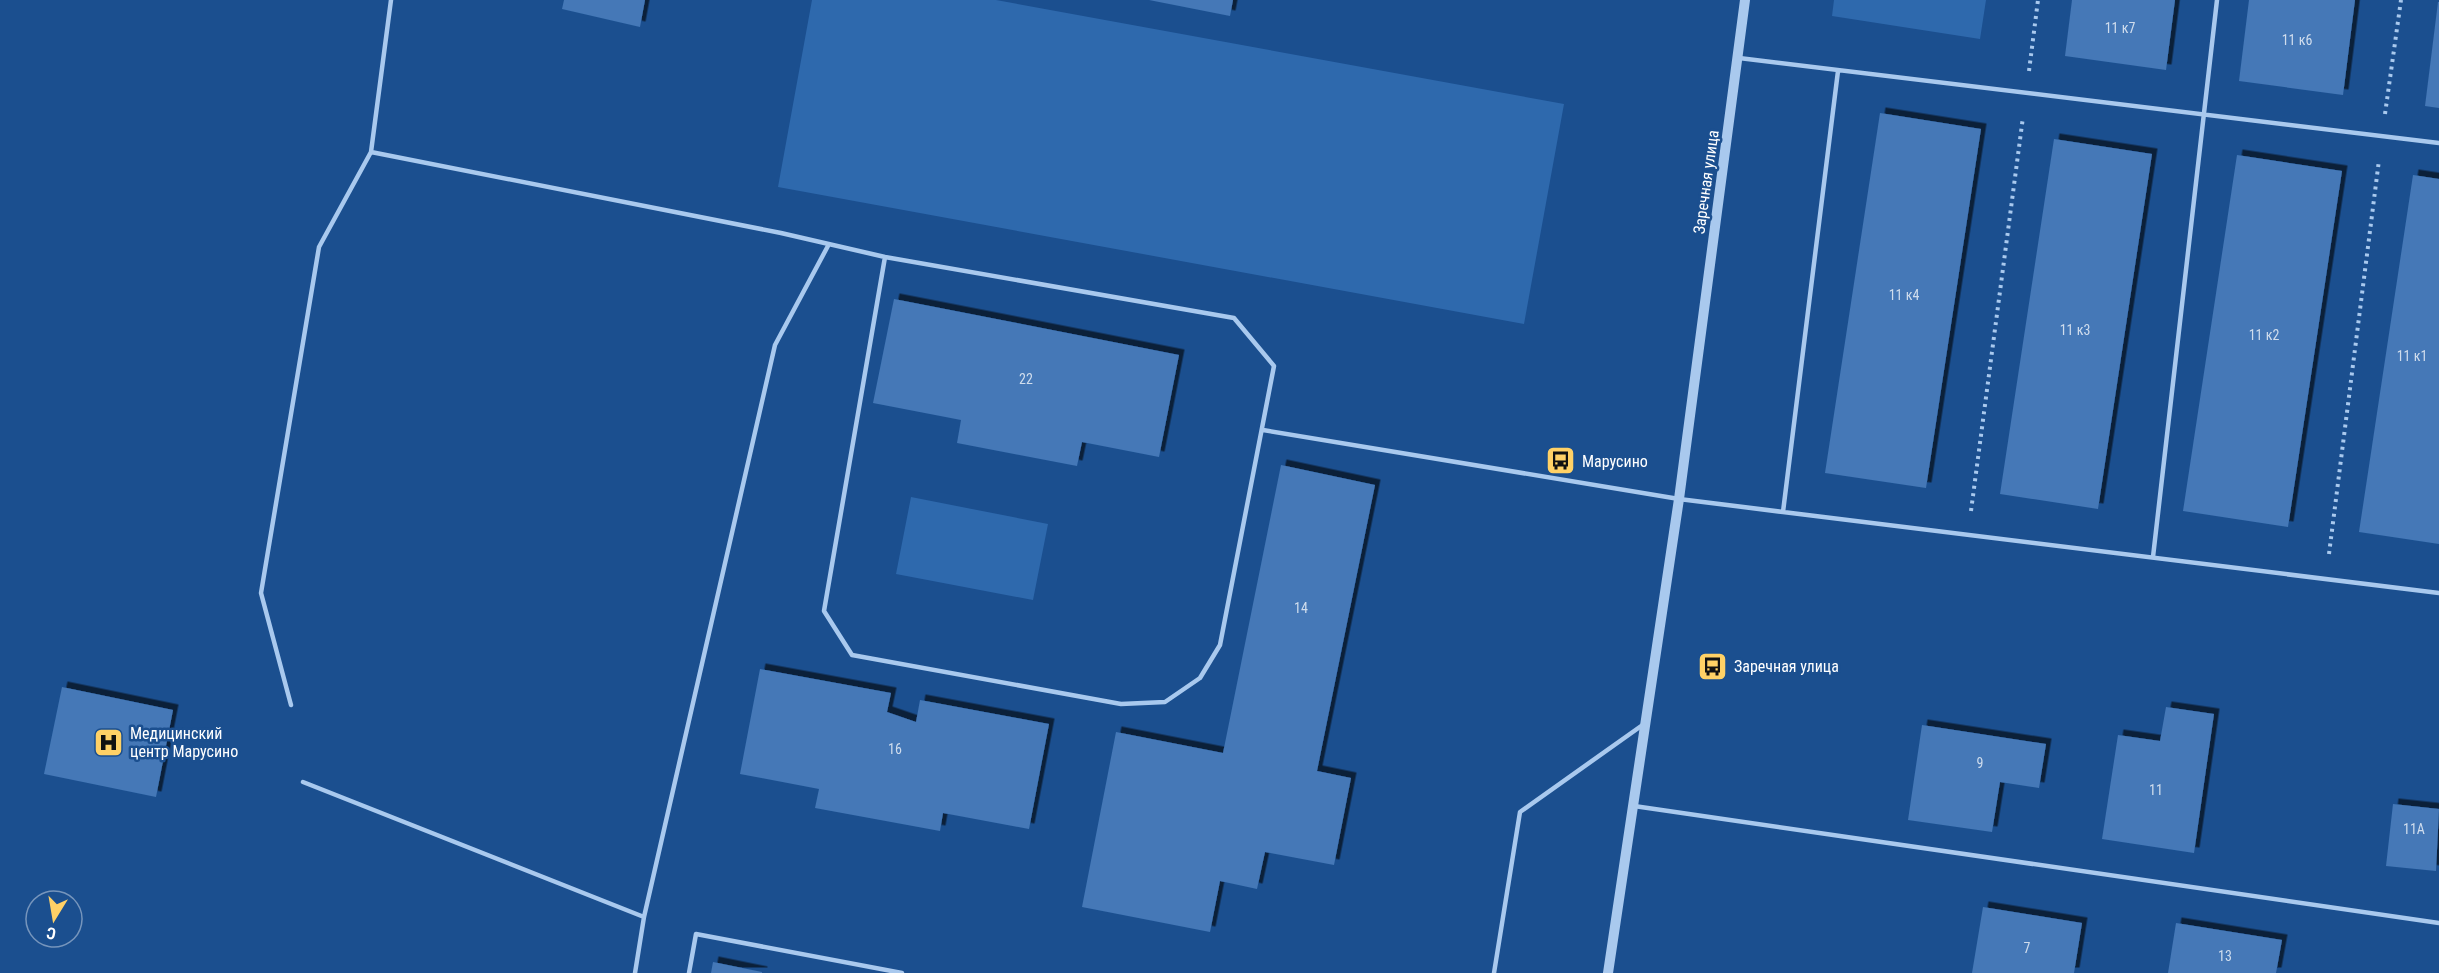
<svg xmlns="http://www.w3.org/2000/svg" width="2439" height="973" viewBox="0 0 2439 973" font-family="'Roboto Condensed',sans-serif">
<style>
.green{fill:#2e69ad}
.building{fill:#4478b7;filter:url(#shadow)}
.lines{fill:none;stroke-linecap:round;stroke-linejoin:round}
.path{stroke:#a9c9ee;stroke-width:4;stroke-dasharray:3 4.5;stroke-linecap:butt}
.service{stroke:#a9c9ee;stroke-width:4.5}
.tertiary{stroke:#a9c9ee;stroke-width:10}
.labels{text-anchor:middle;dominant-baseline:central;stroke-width:5;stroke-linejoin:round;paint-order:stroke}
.number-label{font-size:14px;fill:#d0dded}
.street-label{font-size:16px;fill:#fff;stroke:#1b4f8f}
.poi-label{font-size:16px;fill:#fff;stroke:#1b4f8f;text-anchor:start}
</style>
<defs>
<filter id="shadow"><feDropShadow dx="5.5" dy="-5.5" stdDeviation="0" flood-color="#0009"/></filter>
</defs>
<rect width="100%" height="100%" fill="#1b4f8f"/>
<!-- green -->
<path class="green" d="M812 0H996L1564 104 1524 324 778 187Z
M1834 0H1986L1980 39 1832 16Z
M911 497 1048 524 1033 600 896 574Z"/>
<!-- building -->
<path class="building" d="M564 0H645L640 27 562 9Z
M1149 0H1233L1230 16Z
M2072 0H2175L2166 70 2065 56Z
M2249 0H2355L2343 95 2239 81Z
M2438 2H2439V108L2425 106Z
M1880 113 1981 129 1926 488 1825 473Z
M2054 139 2152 154 2098 509 2000 494Z
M2237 155 2342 171 2288 527 2183 511Z
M2413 175 2439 179V544L2359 532Z
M894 299 1179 355 1159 457 1082 442 1077 466 957 443 961 420 873 403Z
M1281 465 1375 485 1317 771 1351 778 1334 865 1265 852 1257 889 1220 881 1210 932 1082 907 1116 732 1223 753Z
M760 669 891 693 887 712 916 722 920 700 1049 724 1029 829 943 813 940 831 815 808 819 789 740 774Z
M62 687 173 710 156 797 44 774Z
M2166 707 2214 714 2194 853 2102 839 2118 735 2160 741Z
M1922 725 2046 744 2039 788 2000 782 1992 832 1908 820Z
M2393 804 2439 809 2436 871 2386 866Z
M1983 907 2082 923 2074 973H1972Z
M2176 923 2282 940 2276 973H2168Z
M713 962 762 972V973H711Z"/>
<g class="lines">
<!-- path -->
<path class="path" d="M2029 71 2038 0
M2385 114 2401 0
M1971 511 2023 117
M2329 554 2379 160"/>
<!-- service -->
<path class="service" d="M1739 58 2439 143
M1838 71 1783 512 2439 593
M371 152 781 233 885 257 1234 318 1274 366 1220 645 1200 678 1165 702 1121 704 852 655 824 611 885 257
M1263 430 1679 499 1783 512
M2153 557 2217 0
M291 705 261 593 319 247 371 152 391 0
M303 782 644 917
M1634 806 2439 923
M635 973 644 917 775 345 829 244
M689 973 696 934 902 973
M1494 973 1520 812 1644 724"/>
<!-- tertiary -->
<path class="tertiary" d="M1608 973 1679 499 1745 0"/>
</g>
<!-- icons -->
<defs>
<symbol id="bus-square" viewBox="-11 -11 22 22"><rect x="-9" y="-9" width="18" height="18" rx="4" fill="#ffd166" stroke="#1b4f8f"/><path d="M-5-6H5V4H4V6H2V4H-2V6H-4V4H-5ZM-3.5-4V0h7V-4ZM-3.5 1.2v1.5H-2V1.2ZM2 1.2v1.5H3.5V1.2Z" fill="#111"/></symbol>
<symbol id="hospital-square" viewBox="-11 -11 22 22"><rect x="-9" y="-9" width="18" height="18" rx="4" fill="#ffd166" stroke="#1b4f8f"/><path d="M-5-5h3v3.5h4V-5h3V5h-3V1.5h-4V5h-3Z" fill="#111"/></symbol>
</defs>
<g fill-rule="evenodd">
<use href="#bus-square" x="1544" y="444" width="33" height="33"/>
<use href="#bus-square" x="1696" y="650" width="33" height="33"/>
<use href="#hospital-square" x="92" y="726" width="33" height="33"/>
</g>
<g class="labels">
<!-- number labels -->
<g class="number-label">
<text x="2120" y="28">11 к7</text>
<text x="2297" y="40">11 к6</text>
<text x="1904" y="295">11 к4</text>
<text x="2075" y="330">11 к3</text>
<text x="2264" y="335">11 к2</text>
<text x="2412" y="356">11 к1</text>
<text x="1026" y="379">22</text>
<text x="1301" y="608">14</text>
<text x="895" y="749">16</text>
<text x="1980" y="763">9</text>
<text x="2156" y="790">11</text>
<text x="2414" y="829">11А</text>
<text x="2027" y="948">7</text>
<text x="2225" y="956">13</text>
</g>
<!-- street labels -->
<g class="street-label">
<text transform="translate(1706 182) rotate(-82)">Заречная улица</text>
</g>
<!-- poi labels -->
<g class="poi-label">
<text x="1582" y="461">Марусино</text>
<text x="1734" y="666">Заречная улица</text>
<text x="130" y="733">Медицинский<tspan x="130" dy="18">центр Марусино</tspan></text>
</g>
</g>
<!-- north arrow -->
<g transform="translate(54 919) rotate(191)"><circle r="28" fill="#1b4f8f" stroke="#7695bc" stroke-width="1.5"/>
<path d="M0-4.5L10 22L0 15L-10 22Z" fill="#ffd166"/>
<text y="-9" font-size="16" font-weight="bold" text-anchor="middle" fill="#ffffff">С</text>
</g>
</svg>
